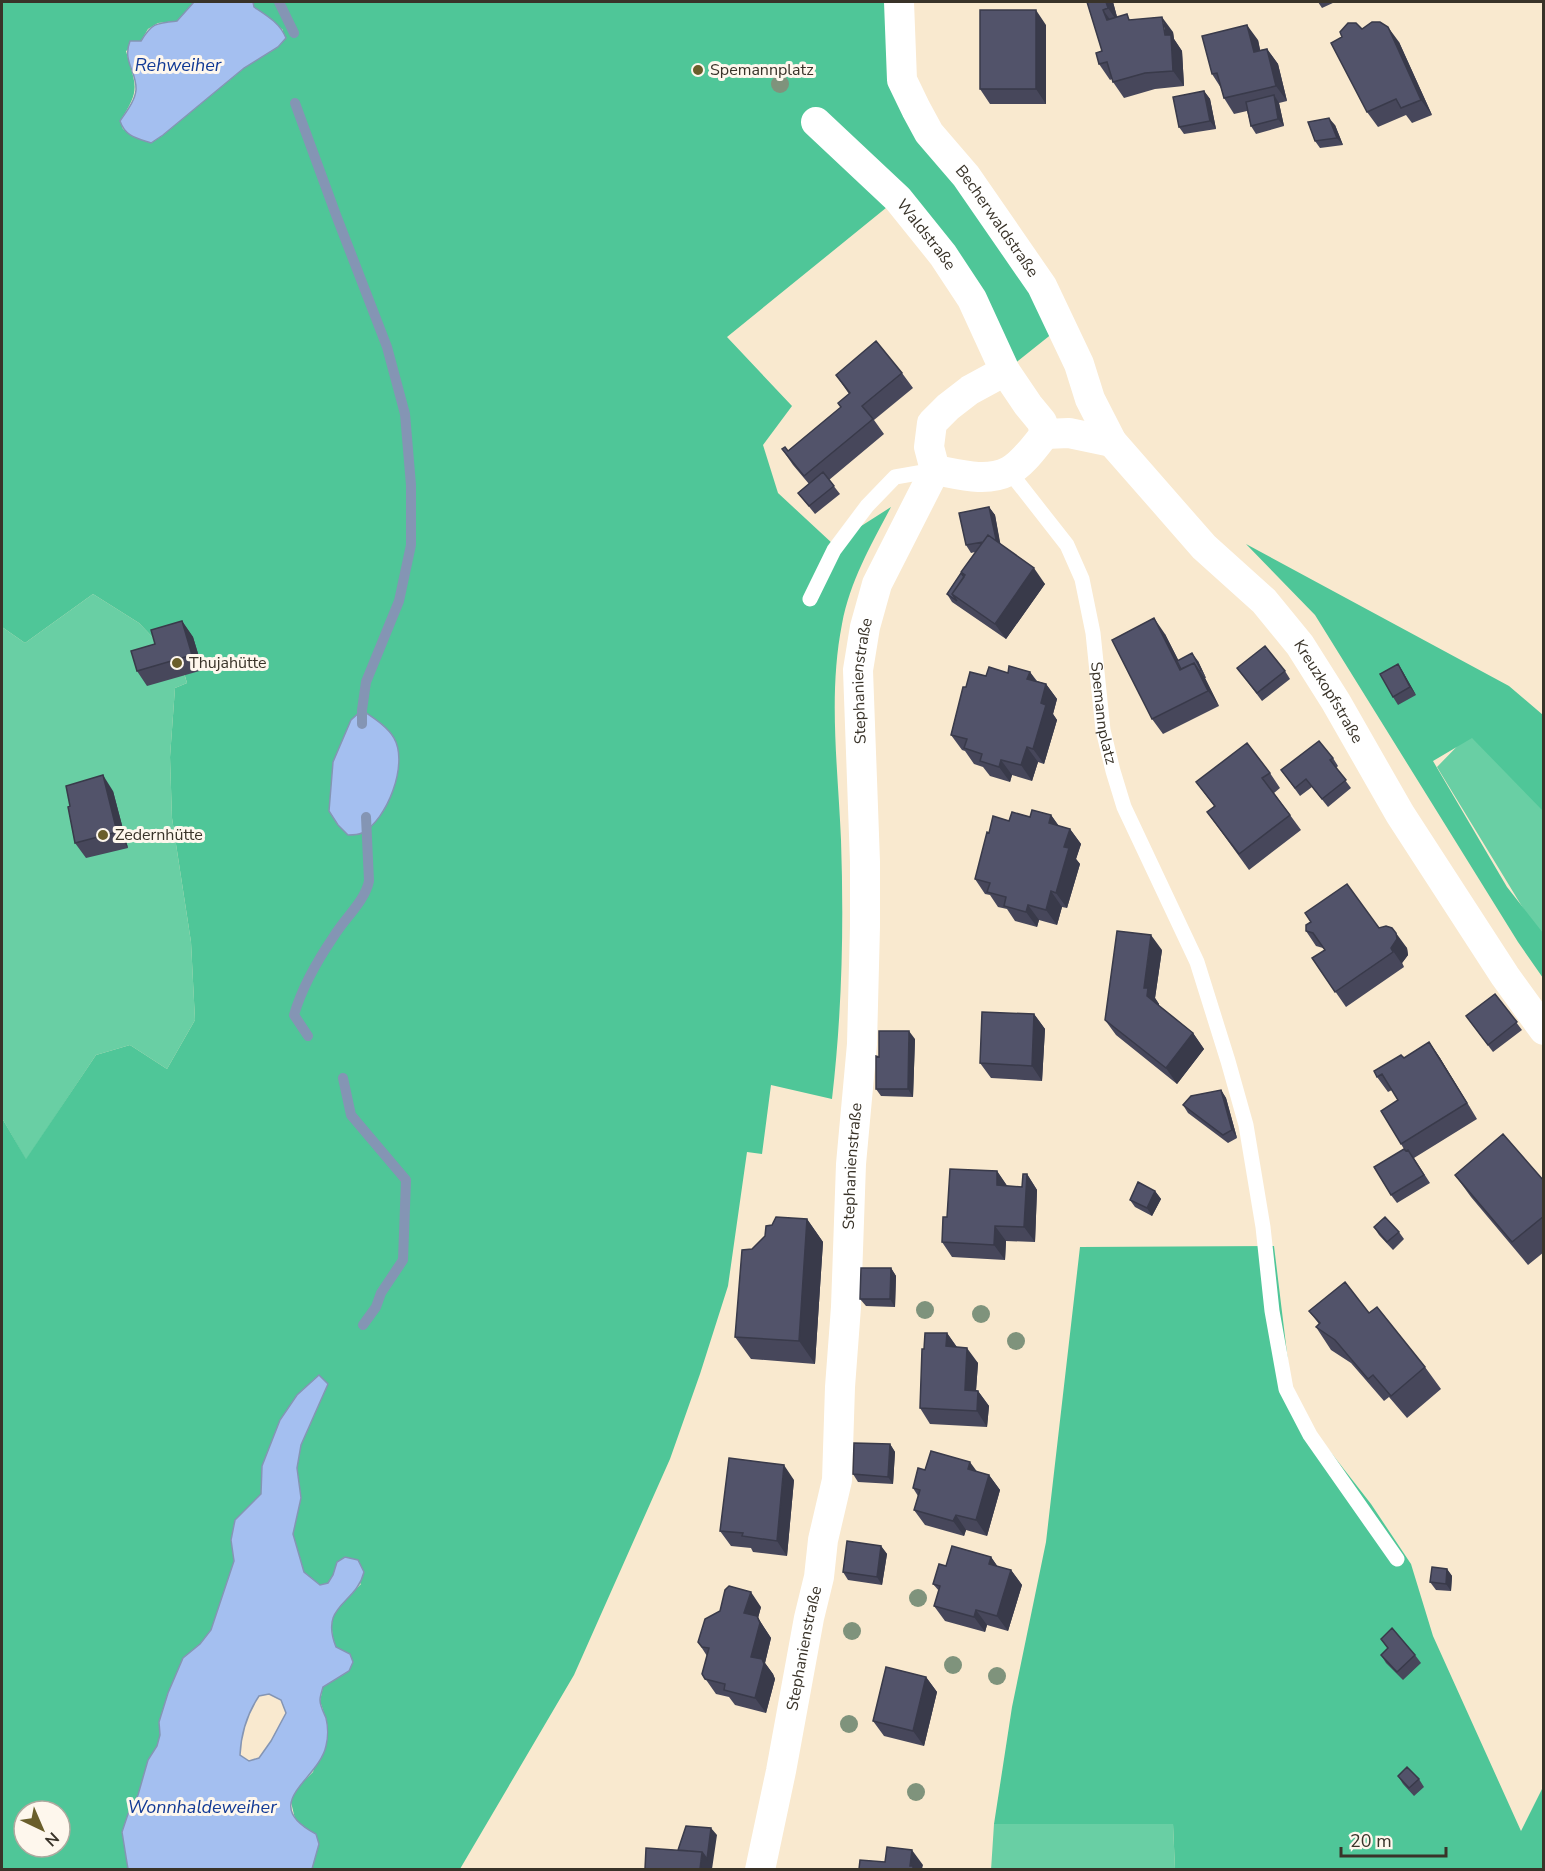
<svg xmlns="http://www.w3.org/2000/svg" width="1545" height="1871" viewBox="0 0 1545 1871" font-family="'Nunito Sans',sans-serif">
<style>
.green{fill:#69cfa4}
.forest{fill:#4fc698;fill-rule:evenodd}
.water{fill:#a4bff0;stroke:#8495b4;stroke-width:1.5;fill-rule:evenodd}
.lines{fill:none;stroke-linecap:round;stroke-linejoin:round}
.stream{stroke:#8495b4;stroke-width:10}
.lane{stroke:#fff;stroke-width:15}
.street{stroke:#fff;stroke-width:30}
.tree{fill:#7f937c}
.wall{fill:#47475b}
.shaded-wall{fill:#393a4a}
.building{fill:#52536a;stroke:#393a4a;stroke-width:1.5}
.poi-dot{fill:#6a5e2b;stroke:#fef7ed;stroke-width:2}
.labels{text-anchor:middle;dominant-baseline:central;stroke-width:6;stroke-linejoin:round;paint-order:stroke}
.poi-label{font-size:16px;fill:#393329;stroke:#fef7ed;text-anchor:start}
.street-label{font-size:16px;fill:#393329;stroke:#fef7ed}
.water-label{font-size:18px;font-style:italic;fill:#113995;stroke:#fef7ed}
</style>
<rect width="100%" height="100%" fill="#f9e9cf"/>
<!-- green -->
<path class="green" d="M93 594 139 623 160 645 173 638 187 683 175 688 170 757 172 818 191 942 195 1020 167 1069 130 1045 96 1055 26 1160 2 1118V627L25 643Z
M1474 729 1543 790V941L1437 767Z
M994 1824H1173L1175 1869 991 1870Z"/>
<!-- forest -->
<path class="forest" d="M2 2H194L177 21 158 23 148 29 141 41 126 51C136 87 141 89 120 121L123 129 151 143 163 135 244 68 278 47 283 30 254 7 253 2H895L898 81 1058 329 1008 369 897 199 727 337 792 406 763 445 778 493 833 544 891 507C871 545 850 581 842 624 828 695 838 768 841 840 844 926 842 1013 832 1099L771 1085 762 1154 747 1152 728 1286 700 1374 670 1459 574 1675 460 1869H312L314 1861 304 1828 295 1819 291 1802 296 1789 313 1772 327 1722 320 1701 323 1687 349 1671 350 1654 336 1647C324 1614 340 1606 361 1584L337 1562 334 1575 327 1584 320 1585 304 1572 293 1534 301 1498 297 1468 301 1445 328 1384 262 1466 261 1494 235 1520 231 1540 234 1561 211 1630 200 1644 183 1658 168 1693 159 1722 160 1735 157 1746 148 1761 138 1795 128 1814 122 1832 128 1869H2V1118L26 1159 96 1055 130 1045 167 1069 195 1020 191 942 172 818 170 757 175 688 187 683 174 638 160 645 139 623 93 594 25 643 2 627ZM24 1811H60V1847H24Z
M1246 544 1509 686 1543 715V811L1472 738 1433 761 1507 887 1543 933V978L1518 942 1315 615Z
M1274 1246 1291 1386 1315 1432 1371 1504 1411 1564 1433 1636 1521 1831 1543 1787V1869H1175L1173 1824H994L1012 1707 1046 1542 1080 1247Z"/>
<!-- water -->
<path class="water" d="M194 2H253L254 7C266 15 280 23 286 38L278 47 244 68 163 135 151 143C136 138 125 136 120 121 126 112 135 101 136 90 137 71 122 62 130 41H141C152 23 156 23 177 21Z
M362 710C372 717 387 726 394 738 409 764 387 820 362 833 358 835 352 835 348 835L338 825 329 811 333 762 351 720Z
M319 1375 328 1384 301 1445 297 1468 301 1498 293 1534 304 1572 320 1585 328 1583 333 1575 337 1562 345 1557 358 1560 364 1572C356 1605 319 1604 336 1647L350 1654 353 1662 349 1671 323 1687C322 1691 320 1696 320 1700 320 1706 324 1713 326 1718 328 1726 328 1738 326 1746 319 1780 257 1803 316 1834L319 1844 312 1869H128L122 1832 128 1814 138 1795 148 1760 157 1746 160 1735 159 1722 168 1693 183 1658 200 1644 211 1630 234 1561 231 1540 235 1520 261 1494 262 1466 280 1420 297 1395ZM269 1694 281 1700 286 1713 271 1741 259 1758 249 1761 240 1755C241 1734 247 1714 259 1696Z"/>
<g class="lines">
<!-- stream -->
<path class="stream" d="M279 2 294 33
M295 103 336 215 387 347 405 414 411 485V545L399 601 366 682 362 710V724
M308 1036 294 1015C302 987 317 961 334 936 345 918 365 901 369 881L366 817
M343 1078 351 1115 406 1180 403 1260 381 1293 376 1307 363 1325"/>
<!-- lane -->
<g class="lane">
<path id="s1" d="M1009 471 1067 545 1082 579 1093 633 1103 730 1113 771 1124 807 1197 962 1228 1061 1246 1125 1263 1227 1272 1311 1286 1389 1310 1435 1397 1559"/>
<path d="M810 599 834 550 867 506 895 477 935 470"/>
</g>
<!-- street -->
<g class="street">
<path id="s2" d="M899 2 902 80 916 109 929 133 966 176 1042 286 1079 364 1090 399 1112 442 1204 547 1264 601 1300 645 1336 702 1400 814 1505 976 1544 1030"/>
<path id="s3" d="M816 122 898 199 943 255 972 299 1005 371 1028 405 1042 422 1045 434"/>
<path d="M1045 434 1069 433 1112 442"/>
<path d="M935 470 929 447 932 423 948 407 970 390 1005 371"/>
<path d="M935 470C958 474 986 483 1009 471 1023 464 1035 446 1045 434"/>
<path id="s4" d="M760 1870 781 1771 809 1618 819 1577 823 1540 837 1480 840 1387 846 1307 851 1164 862 1044 865 926V862L858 670 865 627 877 584 935 470"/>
</g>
</g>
<!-- trees -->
<g class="tree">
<circle cx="780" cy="84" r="9"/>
<circle cx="925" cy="1310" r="9"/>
<circle cx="981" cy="1314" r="9"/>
<circle cx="1016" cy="1341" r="9"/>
<circle cx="918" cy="1598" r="9"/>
<circle cx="852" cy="1631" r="9"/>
<circle cx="953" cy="1665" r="9"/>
<circle cx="997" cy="1676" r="9"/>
<circle cx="849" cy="1724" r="9"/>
<circle cx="916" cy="1792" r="9"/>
</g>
<!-- wall -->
<path class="wall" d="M1087 2H1113L1117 17 1131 20 1173 32 1174 39 1182 51 1184 86 1155 89 1124 98 1113 82 1112 79 1110 80 1099 64 1102 51Z
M1318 2H1335L1322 8Z
M1046 25V104H990L980 89Z
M1362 29 1399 42 1432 115 1412 123 1406 115 1378 127 1367 112Z
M1258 40 1260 50 1267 49 1278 64 1287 101 1279 103 1284 126 1256 134 1251 126 1247 111 1234 114 1224 98 1221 88 1212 74Z
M1204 91 1210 99 1216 129 1184 134 1179 127Z
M1335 125 1343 145 1320 148 1315 141Z
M902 373 913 388 874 420 884 434 829 480 840 494 815 514 798 493 809 484 793 465 782 449 788 451 841 408 849 394 836 375Z
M989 507 995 515 1000 544 1045 584 1006 639 952 602 947 594 975 552 971 553 966 545Z
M182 621 193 637 203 670 147 686 137 671 155 644Z
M1165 634 1178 660 1198 661 1206 678H1205L1219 706 1163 734 1152 719Z
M1398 664 1403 672 1416 695 1398 705 1393 697Z
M1237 668 1285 671 1290 679 1262 701Z
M1030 672 1037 681 1046 684 1057 699 1053 714 1057 720 1044 764 1038 762 1032 781 1012 775 1010 782 990 776 983 767 974 764 965 751 962 750 951 735 966 687 986 676 1008 673Z
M1333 758 1338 766 1336 768 1351 788 1328 807 1312 787 1300 796 1281 770Z
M1270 773 1280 788 1274 793 1301 830 1249 870 1207 812 1214 806 1196 782Z
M113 791 128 848 86 858 75 843Z
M1051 815 1059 826 1070 829 1081 844 1076 859 1080 864 1067 908 1062 907 1057 925 1039 920 1037 927 1015 921 1007 909 998 907 990 895 985 894 975 879 989 833 1009 821 1030 817Z
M1379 928 1407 948 1408 955 1402 963 1404 967 1346 1007 1312 958 1325 950 1323 948 1316 946 1306 931Z
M1162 950 1155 998 1159 1004V1006L1193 1033 1204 1049 1177 1084 1116 1035 1105 1020Z
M1495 994 1522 1030 1493 1052 1466 1016Z
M1034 1014 1045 1029 1042 1081 991 1078 980 1063Z
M915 1039 913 1097 881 1096 876 1089 879 1057Z
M1429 1042 1440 1058 1477 1119 1414 1158 1430 1183 1397 1203 1391 1195 1404 1149 1401 1144 1398 1100 1392 1090 1388 1092 1377 1077 1404 1058Z
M1221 1090 1226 1098 1237 1138 1228 1143 1188 1113 1183 1105Z
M997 1171 1007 1186 1022 1187 1027 1174 1037 1190 1035 1242 1006 1241 1005 1260 952 1257 942 1242 947 1217Z
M1455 1175 1544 1181V1252L1528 1265 1471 1197Z
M1155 1191 1161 1199 1152 1216 1135 1207 1130 1200Z
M807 1219 823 1242 815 1364 751 1359 735 1337 752 1249Z
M1374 1227 1399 1232 1404 1239 1393 1250 1379 1235Z
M891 1268 896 1276 895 1307 866 1306 860 1299Z
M1309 1311 1369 1313 1425 1367 1441 1389 1407 1418 1389 1397 1384 1401 1351 1363 1331 1350 1316 1327 1319 1324Z
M947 1333 957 1347 978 1363 976 1390 978 1391 989 1406 987 1427 930 1424 920 1408 924 1349Z
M890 1444 895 1452 893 1484 858 1482 853 1474Z
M925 1470 977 1472 989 1475 1000 1490 987 1536 966 1530 964 1536 925 1525 914 1510 918 1496 913 1488Z
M794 1480 787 1556 753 1552 751 1548 731 1546 720 1531Z
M881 1546 887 1554 882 1585 848 1580 843 1572Z
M991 1557 998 1567 1011 1570 1022 1585 1008 1631 987 1625 985 1632 945 1621 934 1606 939 1591 933 1584 946 1566Z
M1447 1569 1452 1576 1451 1591 1436 1590 1430 1582Z
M761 1607 758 1618 771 1638 765 1663 773 1674 775 1679 766 1713 735 1705 729 1697 716 1694 702 1674 707 1656 698 1642Z
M1381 1639 1415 1655 1421 1663 1403 1680 1386 1663 1381 1655 1388 1649Z
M926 1677 937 1692 924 1746 884 1736 873 1721Z
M1398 1776 1419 1779 1424 1787 1414 1796 1403 1784Z"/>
<!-- shaded-wall -->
<path class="shaded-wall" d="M1106 2H1113L1119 24 1108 8Z
M1036 10 1046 25V104L1036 89Z
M1103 10 1114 25 1107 20Z
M1162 17 1173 32 1174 39 1182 51 1184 86 1173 71Z
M1247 25 1258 40 1264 68 1254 52Z
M1388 27 1399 42 1432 115 1421 100Z
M1267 49 1278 64 1287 101 1276 86Z
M1204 91 1210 99 1216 129 1210 121Z
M1274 95 1279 103 1284 126 1278 119Z
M1329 118 1335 125 1343 145 1337 138Z
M989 507 995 515 1001 547 973 586Z
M1034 568 1045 584 1006 639 995 624Z
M1154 618 1165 634 1187 677 1180 670Z
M182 621 193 637 203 670 192 655Z
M1192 653 1198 661 1206 678 1201 670Z
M1194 663 1205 678 1219 706 1208 691Z
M1398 664 1403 672 1416 695 1410 687Z
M1030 672 1040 687 1027 679Z
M1046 684 1057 699 1053 714 1057 720 1044 764 1033 749 1041 703Z
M1027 747 1038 762 1032 781 1021 765Z
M1001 760 1012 775 1010 782 999 767Z
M103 775 113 791 128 848 117 832Z
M1051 815 1062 831 1049 823Z
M1070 829 1081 844 1076 859 1080 864 1067 908 1056 893 1064 847Z
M1051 891 1062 907 1057 925 1046 910Z
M1028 905 1039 920 1037 927 1026 912Z
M1396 933 1407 948 1408 955 1402 963 1404 967 1391 948Z
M1151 935 1162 950 1155 998 1159 1004 1157 1012 1147 996 1144 988Z
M1034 1014 1045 1029 1042 1081 1032 1066Z
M909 1031 915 1039 913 1097 908 1089Z
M1193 1033 1204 1049 1177 1084 1166 1068Z
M1429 1042 1440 1058 1477 1119 1467 1103Z
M1221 1090 1226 1098 1237 1138 1232 1130Z
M997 1171 1008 1187 997 1185Z
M1027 1174 1037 1190 1035 1242 1024 1227Z
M1155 1191 1161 1199 1152 1216 1147 1208Z
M807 1219 823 1242 815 1364 799 1341Z
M995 1226 1006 1241 1005 1260 994 1245Z
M891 1268 896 1276 895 1307 890 1299Z
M947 1333 958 1349 946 1346Z
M967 1348 978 1363 975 1405 965 1390Z
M978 1391 989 1406 987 1427 977 1411Z
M890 1444 895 1452 893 1484 888 1477Z
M970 1462 981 1477 968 1469Z
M784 1465 794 1480 787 1556 777 1541Z
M989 1475 1000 1490 987 1536 976 1520Z
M956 1515 966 1530 964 1536 953 1521Z
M881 1546 887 1554 882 1585 877 1577Z
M991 1557 1002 1573 989 1564Z
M1447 1569 1452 1576 1451 1591 1446 1584Z
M1011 1570 1022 1585 1008 1631 997 1616Z
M751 1592 761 1607 758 1618 771 1638 765 1663 773 1674 775 1679 766 1713 755 1698 751 1657 744 1613Z
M976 1610 987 1625 985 1632 974 1617Z
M926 1677 937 1692 924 1746 913 1731Z
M711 1828 717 1835 712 1869H700L702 1852Z
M912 1850 923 1865 922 1869H913L910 1866Z"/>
<!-- building -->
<path class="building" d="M1087 2H1106L1108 8 1103 10 1107 20 1127 14 1129 20 1162 17 1165 35H1171L1173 71 1145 73 1113 82 1107 62 1099 64 1096 53 1102 51Z
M980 10H1036V89H980Z
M1372 22H1380L1388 27 1421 100 1401 108 1396 99 1367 112 1331 43 1342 37 1340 32 1348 23H1356L1362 29Z
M1247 25 1254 52 1267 49 1276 86 1224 98 1217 73 1212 74 1202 36Z
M1204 91 1210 121 1179 127 1173 97Z
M1274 95 1278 119 1251 126 1246 102Z
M1329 118 1337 138 1315 141 1308 122Z
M876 341 902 373 862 406 873 419 804 476 782 449 785 447 788 451 841 407 838 403 850 393 836 375Z
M823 472 834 486 809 506 798 493Z
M989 507 996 539 995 540 988 535 983 542 966 545 959 513Z
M988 535 1034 568 995 624 952 594 965 575 961 572Z
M961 573 964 577 952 594 957 601 947 594Z
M1154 618 1180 670 1194 663 1208 691 1152 719 1112 640Z
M182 621 192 655 137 671 131 651 155 644 151 630Z
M1265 646 1285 671 1257 693 1237 668Z
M1192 653 1201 670 1199 671 1194 663 1181 669 1177 661Z
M1398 664 1410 687 1393 697 1380 674Z
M1009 666 1030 672 1027 679 1046 684 1041 703 1046 705 1033 749 1027 747 1021 765 1001 760 999 767 980 761 982 754 964 748 967 739 951 735 963 687H966L970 672 986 676 989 667 1008 673Z
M1319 741 1333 758 1330 760 1346 780 1322 799 1306 779 1295 788 1281 770Z
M1247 743 1270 773 1262 778 1290 815 1239 854 1207 812 1215 806 1196 782Z
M103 775 117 832 75 843 68 807 70 806 66 786Z
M1032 810 1051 815 1049 823 1070 829 1064 847 1069 848 1056 893 1051 891 1046 910 1028 905 1026 912 1004 906 1006 897 987 892 990 883 975 879 987 832 989 833 993 816 1009 821 1012 812 1030 817Z
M1347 884 1379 928 1386 926 1392 928 1396 933 1397 939 1391 948 1393 952 1335 992 1312 958 1325 950 1313 933 1306 931V925L1311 922 1305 913Z
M1117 931 1151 935 1144 988H1148L1147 996 1193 1033 1166 1068 1105 1020Z
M1495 994 1517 1022 1488 1045 1466 1016Z
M982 1012 1034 1014 1032 1066 980 1063Z
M879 1031H909L908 1089H876V1056L879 1057Z
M1429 1042 1467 1103 1401 1144 1381 1111 1398 1100 1382 1074 1377 1077 1374 1071 1401 1055 1404 1058Z
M1221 1090 1232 1130 1223 1135 1183 1105 1191 1096Z
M1503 1134 1544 1181V1216L1512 1242 1455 1175Z
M1404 1149 1406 1151 1408 1150 1424 1175 1391 1195 1374 1167Z
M950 1169 997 1171V1185L1022 1187 1023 1174H1027L1024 1227 995 1226 994 1245 942 1242 943 1217H947Z
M1138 1182 1155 1191 1147 1208 1130 1200Z
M776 1217 807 1219 799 1341 735 1337 742 1250 752 1249 765 1236 766 1226 772 1225Z
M1385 1217 1399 1232 1387 1242 1374 1227Z
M861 1268H891L890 1299H860Z
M1345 1282 1369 1313 1377 1307 1425 1367 1391 1396 1373 1375 1368 1379 1335 1340 1316 1327 1320 1323 1309 1311Z
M925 1333H947L946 1346 967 1348 965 1390 978 1391 977 1411 920 1408 922 1349H924Z
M854 1443 890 1444 888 1477 853 1474Z
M931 1451 970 1462 968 1469 989 1475 976 1520 956 1515 953 1521 914 1510 920 1490 913 1488 918 1468 925 1470Z
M729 1458 784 1465 777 1541 742 1536 743 1533 720 1531Z
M847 1541 881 1546 877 1577 843 1572Z
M952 1546 991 1557 989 1564 1011 1570 997 1616 976 1610 974 1617 934 1606 940 1586 933 1584 939 1564 946 1566Z
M1432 1567 1447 1569 1446 1584 1430 1582Z
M729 1586 751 1592 744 1613 757 1616 760 1623 751 1657 762 1659 764 1664 755 1698 724 1690 725 1684 705 1679 702 1674 709 1648 702 1647 698 1642 705 1619 720 1611 725 1590Z
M1392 1628 1415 1655 1397 1672 1381 1655 1388 1648 1381 1639Z
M886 1667 926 1677 913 1731 873 1721Z
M1407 1767 1419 1779 1409 1788 1398 1776Z
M686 1826 711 1828 707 1859 702 1852 678 1850Z
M887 1847 912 1850 910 1866H913V1869H859L860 1860 885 1862Z
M646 1848 702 1852 700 1869H645Z"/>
<!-- markers -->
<g class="poi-dot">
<circle cx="698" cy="70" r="6"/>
<circle cx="177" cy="663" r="6"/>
<circle cx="103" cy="835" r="6"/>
</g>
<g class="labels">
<!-- poi labels -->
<g class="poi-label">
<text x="710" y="70">Spemannplatz</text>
<text x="189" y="663">Thujahütte</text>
<text x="115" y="835">Zedernhütte</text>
</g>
<!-- street labels -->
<g class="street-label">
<text stroke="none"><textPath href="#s2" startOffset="249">Becherwaldstraße</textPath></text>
<text stroke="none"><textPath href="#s3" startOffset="158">Waldstraße</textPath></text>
<text stroke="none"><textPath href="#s4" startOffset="1198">Stephanienstraße</textPath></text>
<text stroke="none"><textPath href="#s2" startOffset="831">Kreuzkopfstraße</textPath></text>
<text stroke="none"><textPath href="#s1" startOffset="267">Spemannplatz</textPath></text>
<text stroke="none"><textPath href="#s4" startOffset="712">Stephanienstraße</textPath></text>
<text stroke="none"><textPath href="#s4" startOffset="226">Stephanienstraße</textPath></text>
</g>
<!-- water labels -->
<g class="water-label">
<text x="178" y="65">Rehweiher</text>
<text x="202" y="1807">Wonnhaldeweiher</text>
</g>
</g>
<!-- border -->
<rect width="1545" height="1871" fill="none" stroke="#393329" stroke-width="6"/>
<!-- north arrow -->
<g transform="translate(42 1829) rotate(136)"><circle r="28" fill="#fef7ed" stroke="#afa99f" stroke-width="1.5"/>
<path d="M0-4.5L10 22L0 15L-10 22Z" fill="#6a5e2b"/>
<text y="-9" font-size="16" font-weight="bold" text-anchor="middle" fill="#393329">N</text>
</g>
<!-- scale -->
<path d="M1341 1847v9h105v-9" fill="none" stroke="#393329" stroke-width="3"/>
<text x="1350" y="1847" font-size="18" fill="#393329" stroke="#fef7ed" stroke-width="4.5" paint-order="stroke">20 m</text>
</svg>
